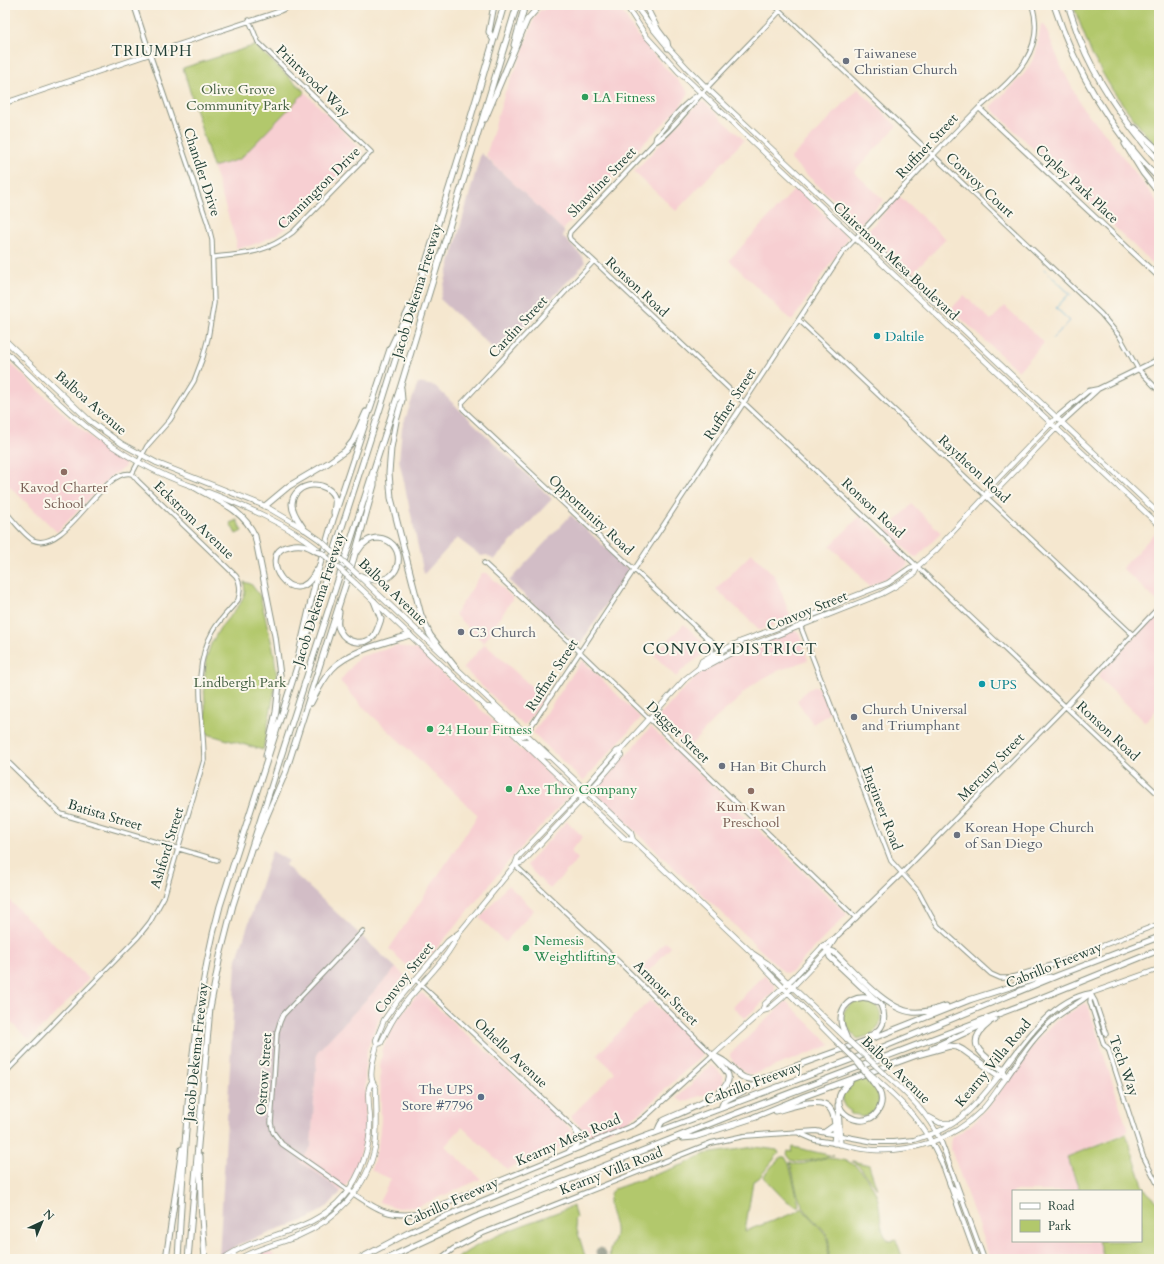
<svg xmlns="http://www.w3.org/2000/svg" width="1164" height="1264" viewBox="0 0 1164 1264" font-family="Cardo,serif">
<style>
.built{fill:#f7cfd2}
.industrial{fill:#d2bdc6}
.green{fill:#b2c86c;stroke:#688250}
.lines{fill:none;stroke-linecap:round;stroke-linejoin:round}
.stream{stroke:#5cb2d8;stroke-width:1}
.taxiway{stroke:#8a9282;stroke-width:9}
.tertiary-casing{stroke:#8a9282;stroke-width:5.5}
.secondary-casing{stroke:#8a9282;stroke-width:6}
.primary-casing{stroke:#8a9282;stroke-width:6}
.motorway-casing{stroke:#8a9282;stroke-width:7}
.tertiary{stroke:#fff;stroke-width:3.5}
.secondary{stroke:#fff;stroke-width:4}
.primary{stroke:#fff;stroke-width:4.5}
.motorway{stroke:#fff;stroke-width:5}
.primary-bridge-casing{stroke:#8a9282;stroke-width:6;stroke-linecap:butt}
.motorway-bridge-casing{stroke:#8a9282;stroke-width:7;stroke-linecap:butt}
.primary-bridge{stroke:#fff;stroke-width:4.5}
.motorway-bridge{stroke:#fff;stroke-width:5}
.worship-dot{fill:#6b7280;stroke:#fbf7ec;stroke-width:1.5}
.leisure-dot{fill:#2e9e5b;stroke:#fbf7ec;stroke-width:1.5}
.culture-dot{fill:#0f9aa8;stroke:#fbf7ec;stroke-width:1.5}
.education-dot{fill:#8d6e63;stroke:#fbf7ec;stroke-width:1.5}
.service-dot{fill:#5c6f8a;stroke:#fbf7ec;stroke-width:1.5}
.labels{text-anchor:middle;dominant-baseline:central;stroke-width:4;stroke-linejoin:round;paint-order:stroke}
.worship-label{font-size:14px;fill:#5b616d;stroke:#fbf7ec;text-anchor:start}
.street-label{font-size:14px;fill:#1f3d34;stroke:#fbf7ec}
.park-label{font-size:14px;fill:#446042;stroke:#fbf7ec}
.leisure-label{font-size:14px;fill:#27864d;stroke:#fbf7ec;text-anchor:start}
.culture-label{font-size:14px;fill:#0d838f;stroke:#fbf7ec;text-anchor:start}
.education-label{font-size:14px;fill:#785e54;stroke:#fbf7ec}
.service-label{font-size:14px;fill:#4e5e75;stroke:#fbf7ec;text-anchor:end}
.neighbourhood-label{font-size:15px;letter-spacing:1px;fill:#1f3d34;stroke:#fbf7ec}
.quarter-label{font-size:16px;letter-spacing:1px;fill:#1f3d34;stroke:#fbf7ec}
</style>
<rect width="100%" height="100%" fill="#fbf7ec"/>
<filter id="ink" filterUnits="userSpaceOnUse"><feTurbulence type="fractalNoise" baseFrequency=".025" numOctaves="2"/><feDisplacementMap in="SourceGraphic" scale="8" xChannelSelector="R" yChannelSelector="G"/><feConvolveMatrix kernelMatrix="1 2 1 2 8 2 1 2 1" color-interpolation-filters="sRGB"/></filter>
<filter id="wash" filterUnits="userSpaceOnUse"><feTurbulence type="fractalNoise" baseFrequency=".012" numOctaves="4" result="noise"/><feDisplacementMap in="SourceGraphic" scale="16" xChannelSelector="R" yChannelSelector="G"/><feGaussianBlur stdDeviation="0.9" result="paint"/><feColorMatrix in="noise" values="0 0 0 0 0 0 0 0 0 0 0 0 0 0 0 0 0 1.4 0 .05"/><feComposite in="paint" operator="in"/></filter>
<g filter="url(#wash)">
<rect width="100%" height="100%" fill="#f5e7cf"/>
<!-- built -->
<path class="built" d="M546 5H618L634 31 657 59 689 92 681 106 629 158 563 230 496 167 486 156 505 92 518 64 534 19 540 10H544Z
M1041 24H1044L1061 66 1082 107 1103 131 1159 204V270L990 107 1024 74 1031 63 1036 53Z
M858 89 897 126 854 172 884 200 860 224 858 223 790 159Z
M305 92 364 153 317 200 290 225 277 234 265 240 249 246 236 248V241L213 167 240 159Z
M699 102H704L744 140 676 211 634 172Z
M796 188 847 236V241L840 249 792 321 729 260Z
M899 196 946 239 911 275 868 234V231Z
M964 295 991 320 1005 306 1044 343 1018 371 951 309Z
M5 358 68 418 106 450 126 461 124 468 110 477 57 532 6 483 7 476 5 474Z
M912 504 941 533 917 557H914L886 531Z
M860 516 907 561 908 564 906 567 891 576 869 587 858 573 830 546Z
M1158 530 1159 599 1157 601 1122 568Z
M752 553 775 576 790 615 788 619 760 630 716 589Z
M482 573H487L513 598 484 643 456 616V613Z
M1159 611V707L1145 722 1097 676Z
M684 624 709 648 706 653 684 668 676 677 654 655Z
M794 630 799 633 808 660 775 672 755 683 741 695 742 696 715 719 687 749 659 723 658 717 695 677 703 671 730 655Z
M485 644 544 698 526 724 523 725 463 668Z
M396 646 418 650 513 740 514 744 520 750 524 751 528 754 570 794 556 810 507 863 465 915 415 973 389 949 478 815 360 704 340 681 359 657Z
M582 660 641 718 583 781 533 733Z
M816 686 821 690 830 713 813 724 797 701 807 690Z
M651 727 847 914 791 972 785 973 594 792Z
M567 821 583 837 570 851 578 859 550 889 527 866V864Z
M508 885 534 910 505 942 480 918Z
M9 900 89 979 31 1039 26 1037 5 1017V904Z
M665 942 671 947 642 978 636 973Z
M396 968 409 979 408 983 390 1003 380 1017 372 1036 367 1050 365 1071 366 1124 363 1146 357 1164 350 1180 340 1193V1191L320 1175 300 1162 311 1147 317 1052Z
M764 975 775 986V991L745 1018 733 1007Z
M422 993 461 1030 492 1056 557 1115 577 1136 576 1141 507 1169 462 1127 445 1146 481 1179 422 1205 413 1207 398 1208 379 1202 391 1179 371 1170 378 1145 381 1121 380 1067 383 1048 396 1021 416 996Z
M650 1000 703 1051 702 1055 641 1112 622 1124 609 1130 593 1136 586 1132 570 1117 615 1072 597 1055Z
M786 1001 831 1045 754 1074H747L733 1062 730 1056V1054Z
M1084 1003 1088 1005 1128 1131 1067 1157 1080 1191H1013V1241H1098L1105 1259H990L950 1146 951 1140 953 1137 971 1125 988 1108 1037 1040 1054 1022 1065 1014 1071 1012Z
M711 1065 715 1067 722 1075 724 1082 721 1086 706 1094 683 1102 677 1098Z
M269 1250 277 1259H247L256 1255Z"/>
<!-- industrial -->
<path class="industrial" d="M481 153 564 231 563 237 583 257 585 263 499 354 440 299Z
M418 383 435 386 552 499 494 560 487 555 481 556 457 538 424 574 399 460 402 428Z
M571 515 629 570 580 644H577L509 581Z
M272 851 289 861 285 865 396 968 317 1052 311 1147 300 1162 320 1175 340 1191V1193L328 1206 308 1219 237 1245 219 1258 236 962Z"/>
<!-- green -->
<path class="green" d="M1073 5H1159V148L1142 130 1113 91 1092 55Z
M256 45 259 49 305 92 240 159 213 167 183 68Z
M237 520 242 531 236 534 230 523Z
M244 582 251 584 260 596 274 653 277 678 263 750 207 734 204 687 206 659 211 644 220 628 240 604 245 593Z
M859 999C863 1000 867 1000 871 1002 884 1009 883 1025 873 1033 869 1036 863 1037 858 1039 841 1024 835 1011 859 999Z
M864 1077C875 1086 885 1096 875 1110 871 1115 867 1116 861 1117L858 1115 851 1114 850 1113 851 1111C844 1108 842 1103 842 1095L850 1083Z
M1126 1134 1143 1185 1147 1192 1159 1203V1259H1105L1098 1241H1141V1191H1080L1067 1157Z
M755 1147 777 1150 779 1153 759 1178 753 1181 745 1231 797 1212 802 1208C817 1228 833 1231 827 1259H804L802 1256 795 1259H610C607 1249 617 1241 615 1228 613 1216 603 1199 614 1189L685 1164 705 1154Z
M793 1147 833 1156C823 1157 802 1164 794 1161 790 1160 789 1157 787 1154L788 1151 792 1152Z
M782 1157H785L789 1164 799 1204 798 1207 785 1200 763 1177 772 1166Z
M826 1158C834 1159 843 1159 851 1163 862 1169 875 1188 878 1200 881 1211 879 1236 890 1241L896 1240 903 1259H828C835 1225 813 1228 802 1204 795 1191 794 1175 790 1162 801 1168 815 1159 826 1158Z
M852 1161 869 1165 877 1189 859 1166Z
M573 1206 576 1218 574 1220 585 1256 591 1259H456C490 1234 534 1222 573 1206Z"/>
<g class="lines">
<!-- stream -->
<path class="stream" d="M1044 269 1071 295
M1053 338 1070 321 1056 308 1070 293"/>
<!-- taxiway -->
<path class="taxiway" d="M600 1252 603 1259"/>
</g>
</g>
<g filter="url(#ink)">
<g class="lines">
<defs>
<path id="tertiary" d="M774 5 1101 314 1120 337 1138 369 1159 391
M780 11C755 38 729 64 704 91 695 101 665 139 655 142L570 232 569 236 570 239 594 261 1159 795
M979 108C1011 80 1047 53 1032 5
M655 142 656 137C667 125 687 98 702 93
M213 257C246 254 266 253 293 232L371 152 258 42 249 20
M594 261 462 403 463 409 705 636 712 648V655
M799 320 1133 635
M132 474 147 446 170 420 181 402 194 381 203 357 208 338 214 303 212 240 208 224 150 54 280 11 293 5
M5 511C12 519 24 535 33 540 66 555 103 466 132 474
M484 563 580 652 856 918
M800 625 891 861 918 891 932 917 938 926 991 974 1000 978H1009L1052 965 1159 924
M706 637 713 642 720 651
M526 734 843 252 856 238
M5 759 61 814 217 860
M515 865 619 962 713 1055
M902 873 1061 711 1159 607
M416 980 590 1143
M1091 993 1090 1002 1104 1045 1108 1048 1143 1156 1159 1187
M1091 994 1095 1001 1106 1034
M5 1073 138 937 150 922 164 897 204 760C204 716 190 671 213 631 220 619 230 610 238 600 241 591 241 584 236 576L138 481 132 474
M569 1151 578 1144V1137L575 1130
M348 1190 282 1144 273 1132 271 1123 277 1032 280 1022 283 1015 363 931"/>
<path id="secondary" d="M5 103 150 54 134 5
M856 238 933 155 979 108 1159 277
M1057 417 1088 391 1098 389 1159 359
M1062 422 1097 390
M823 946 835 938 902 873
M828 950 835 939
M1091 993C1079 1004 1065 1009 1053 1020 1034 1036 1021 1057 1007 1077L999 1076C1021 1046 1051 999 1091 993L1159 969
M799 1133 815 1140 834 1143
M940 1139 984 1259
M932 1143 942 1163 977 1259
M953 1188 960 1199 962 1200
M348 1190C375 1208 388 1219 421 1213L538 1165 634 1125 646 1116 713 1055
M440 1259 453 1249 481 1234 711 1143 744 1136 816 1131 874 1142H893L914 1140 937 1132"/>
<path id="primary" d="M626 5 646 36 678 71 1159 525
M635 5C656 35 680 62 707 88L1159 514
M5 340 90 421 122 444 157 463 265 506 304 529 320 540
M5 351C32 377 59 405 88 428 121 455 157 474 197 488
M208 492C247 507 285 523 318 549
M986 496 993 494 1062 422
M359 576 447 659
M355 583 625 839 633 840
M454 666 631 833 633 840 752 953 767 963 846 1038
M699 668H703L729 654 881 594 894 587 914 574 918 566 936 550 986 496 988 489 1057 417
M703 668V664L720 655 721 653 720 651
M489 707 494 709 520 734 523 736 526 734
M522 741H527L544 756 550 757
M515 865 523 862 588 793 621 755V750
M754 956 766 970 835 1040
M762 1011 765 1004 794 977 823 946
M377 1044 381 1043C387 1030 392 1019 401 1008 420 983 446 962 459 933
M713 1055 762 1011 769 1009 782 998 828 950
M887 1076C909 1095 927 1113 940 1139
M876 1079C897 1098 918 1117 932 1143
M929 1117 940 1123H952
M937 1132C964 1121 981 1098 999 1076
M834 1143C846 1145 860 1149 873 1150 913 1152 952 1140 981 1111 991 1101 998 1088 1007 1077L1003 1070
M233 1253 235 1259
M223 1259C261 1231 310 1236 344 1196 361 1176 371 1146 370 1120 370 1111 365 1088 372 1082
M239 1259C257 1248 279 1244 298 1236 336 1220 367 1188 375 1147 378 1128 376 1109 376 1089 375 1085 373 1084 372 1080 369 1071 375 1054 377 1044L376 1040 384 1020 398 1000 448 941 460 932 515 865 518 857 588 784 617 751 621 750 685 679 699 668 702 661 712 655 742 641 818 613 847 599 888 583 910 568 918 566"/>
<path id="motorway" d="M645 5 658 30 667 42 668 48
M1054 5C1075 70 1111 131 1159 179
M1068 5C1072 17 1076 29 1080 40 1098 85 1128 126 1159 162
M493 39 489 32 494 5
M514 45 525 5
M485 119 527 20 540 5
M1135 128 1159 151
M1125 144 1143 173 1159 193
M401 388 402 400 396 421 391 448 389 473 391 498 421 615 430 635 455 667
M194 487C218 501 243 509 255 536L275 636 280 675 276 712 266 756
M265 506 289 486 328 463 345 451 353 441 366 412
M304 529C299 521 292 513 292 504 293 481 330 478 335 500 336 504 334 509 334 513
M316 551C306 545 300 543 289 546 254 553 294 616 316 571
M358 575C365 577 372 581 379 580 405 578 405 540 378 538 369 538 362 544 358 551
M339 612C338 619 336 625 340 631 346 643 363 646 373 637 377 632 379 625 381 619L374 601
M298 657 318 571 333 520 390 349 409 309
M311 703C317 691 323 679 332 669 348 651 387 642 410 635
M254 846 286 771 353 561 374 485V474
M823 946 828 950 834 952C853 970 886 1010 912 1012 924 1013 935 1010 946 1006
M828 950 830 957 881 1005C887 1019 883 1030 870 1036
M969 1000 1035 979 1050 977
M989 1023C961 1045 985 1056 1003 1070
M847 1039C845 1033 841 1027 841 1020 840 1002 860 992 875 1001
M932 1048 995 1019
M713 1055C717 1058 721 1059 725 1062 738 1072 741 1082 760 1079L876 1037 972 999
M850 1082C816 1110 869 1137 880 1107 884 1097 879 1089 873 1082
M838 1105 840 1144
M721 1108 724 1101 765 1080
M776 1111C812 1101 841 1089 834 1143
M754 1117 805 1096 917 1055 950 1046 957 1047 963 1050 999 1076
M657 1132C659 1128 660 1123 663 1121 677 1113 733 1096 728 1075 726 1069 719 1063 715 1058
M825 1132 835 1125
M682 1138 694 1137 756 1117
M200 1156 201 1204 205 1259
M166 1259 182 1149
M178 1259C185 1141 189 1021 220 906L380 409 462 147 504 5
M188 1259 210 1008 220 956 233 905 401 385 517 5
M359 1259 408 1233 439 1219 577 1162 866 1054 1059 975 1159 937
M386 1259 476 1217 727 1117 1043 997 1159 950"/>
</defs>
<!-- tertiary casing -->
<use href="#tertiary" class="tertiary-casing"/>
<!-- secondary casing -->
<use href="#secondary" class="secondary-casing"/>
<!-- primary casing -->
<use href="#primary" class="primary-casing"/>
<!-- motorway casing -->
<use href="#motorway" class="motorway-casing"/>
<!-- tertiary -->
<use href="#tertiary" class="tertiary"/>
<!-- secondary -->
<use href="#secondary" class="secondary"/>
<!-- primary -->
<use href="#primary" class="primary"/>
<!-- motorway -->
<use href="#motorway" class="motorway"/>
<defs>
<path id="primary-bridge" d="M320 540 358 575
M322 553 355 583
M847 1039 887 1076
M835 1040 860 1064
M865 1069 876 1079"/>
<path id="motorway-bridge" d="M316 551 325 555
M858 1063 873 1082"/>
</defs>
<!-- primary-bridge casing -->
<use href="#primary-bridge" class="primary-bridge-casing"/>
<!-- motorway-bridge casing -->
<use href="#motorway-bridge" class="motorway-bridge-casing"/>
<!-- primary-bridge -->
<use href="#primary-bridge" class="primary-bridge"/>
<!-- motorway-bridge -->
<use href="#motorway-bridge" class="motorway-bridge"/>
</g>
</g>
<!-- markers -->
<g class="worship-dot">
<circle cx="846" cy="61" r="4"/>
<circle cx="461" cy="632" r="4"/>
<circle cx="854" cy="717" r="4"/>
<circle cx="722" cy="766" r="4"/>
<circle cx="957" cy="835" r="4"/>
</g>
<g class="leisure-dot">
<circle cx="585" cy="97" r="4"/>
<circle cx="430" cy="729" r="4"/>
<circle cx="509" cy="789" r="4"/>
<circle cx="526" cy="948" r="4"/>
</g>
<g class="culture-dot">
<circle cx="877" cy="336" r="4"/>
<circle cx="982" cy="684" r="4"/>
</g>
<g class="education-dot">
<circle cx="64" cy="472" r="4"/>
<circle cx="751" cy="791" r="4"/>
</g>
<circle class="service-dot" cx="481" cy="1097" r="4"/>
<g class="labels">
<!-- worship labels -->
<g class="worship-label">
<text x="854" y="53">Taiwanese<tspan x="854" dy="16">Christian Church</tspan></text>
<text x="469" y="632">C3 Church</text>
<text x="862" y="709">Church Universal<tspan x="862" dy="16">and Triumphant</tspan></text>
<text x="730" y="766">Han Bit Church</text>
<text x="965" y="827">Korean Hope Church<tspan x="965" dy="16">of San Diego</tspan></text>
</g>
<!-- street labels -->
<g class="street-label">
<text transform="translate(313 81) rotate(44)">Printwood Way</text>
<text transform="translate(927 146) rotate(-47)">Ruffner Street</text>
<text transform="translate(202 172) rotate(72)">Chandler Drive</text>
<text transform="translate(602 182) rotate(-46)">Shawline Street</text>
<text transform="translate(1077 184) rotate(43)">Copley Park Place</text>
<text transform="translate(980 185) rotate(43)">Convoy Court</text>
<text transform="translate(319 188) rotate(-45)">Cannington Drive</text>
<text transform="translate(896 261) rotate(43)">Clairemont Mesa Boulevard</text>
<text transform="translate(637 287) rotate(43)">Ronson Road</text>
<text transform="translate(417 291) rotate(-73)">Jacob Dekema Freeway</text>
<text transform="translate(518 327) rotate(-47)">Cardin Street</text>
<text transform="translate(91 403) rotate(41)">Balboa Avenue</text>
<text transform="translate(730 404) rotate(-57)">Ruffner Street</text>
<text transform="translate(974 469) rotate(43)">Raytheon Road</text>
<text transform="translate(873 508) rotate(43)">Ronson Road</text>
<text transform="translate(591 515) rotate(43)">Opportunity Road</text>
<text transform="translate(194 520) rotate(44)">Eckstrom Avenue</text>
<text transform="translate(393 592) rotate(44)">Balboa Avenue</text>
<text transform="translate(319 599) rotate(-72)">Jacob Dekema Freeway</text>
<text transform="translate(807 611) rotate(-22)">Convoy Street</text>
<text transform="translate(552 675) rotate(-57)">Ruffner Street</text>
<text transform="translate(1108 731) rotate(43)">Ronson Road</text>
<text transform="translate(678 732) rotate(44)">Dagget Street</text>
<text transform="translate(991 767) rotate(-46)">Mercury Street</text>
<text transform="translate(882 808) rotate(69)">Engineer Road</text>
<text transform="translate(105 815) rotate(17)">Batista Street</text>
<text transform="translate(167 848) rotate(-73)">Ashford Street</text>
<text transform="translate(1054 965) rotate(-22)">Cabrillo Freeway</text>
<text transform="translate(404 978) rotate(-52)">Convoy Street</text>
<text transform="translate(666 993) rotate(45)">Armour Street</text>
<text transform="translate(196 1052) rotate(-84)">Jacob Dekema Freeway</text>
<text transform="translate(511 1053) rotate(43)">Othello Avenue</text>
<text transform="translate(993 1063) rotate(-50)">Kearny Villa Road</text>
<text transform="translate(1124 1066) rotate(70)">Tech Way</text>
<text transform="translate(896 1070) rotate(44)">Balboa Avenue</text>
<text transform="translate(264 1074) rotate(-86)">Ostrow Street</text>
<text transform="translate(753 1083) rotate(-20)">Cabrillo Freeway</text>
<text transform="translate(568 1140) rotate(-23)">Kearny Mesa Road</text>
<text transform="translate(611 1171) rotate(-21)">Kearny Villa Road</text>
<text transform="translate(451 1202) rotate(-24)">Cabrillo Freeway</text>
</g>
<!-- park labels -->
<g class="park-label">
<text x="238" y="89">Olive Grove<tspan x="238" dy="16">Community Park</tspan></text>
<text x="240" y="682">Lindbergh Park</text>
</g>
<!-- leisure labels -->
<g class="leisure-label">
<text x="593" y="97">LA Fitness</text>
<text x="438" y="729">24 Hour Fitness</text>
<text x="517" y="789">Axe Thro Company</text>
<text x="534" y="940">Nemesis<tspan x="534" dy="16">Weightlifting</tspan></text>
</g>
<!-- culture labels -->
<g class="culture-label">
<text x="885" y="336">Daltile</text>
<text x="990" y="684">UPS</text>
</g>
<!-- education labels -->
<g class="education-label">
<text x="64" y="487">Kavod Charter<tspan x="64" dy="16">School</tspan></text>
<text x="751" y="806">Kum Kwan<tspan x="751" dy="16">Preschool</tspan></text>
</g>
<!-- service labels -->
<g class="service-label">
<text x="473" y="1089">The UPS<tspan x="473" dy="16">Store #7796</tspan></text>
</g>
<!-- neighbourhood labels -->
<g class="neighbourhood-label">
<text x="152" y="51">TRIUMPH</text>
</g>
<!-- quarter labels -->
<g class="quarter-label">
<text x="730" y="649">CONVOY DISTRICT</text>
</g>
</g>
<!-- margin -->
<rect width="1164" height="1264" fill="none" stroke="#fbf7ec" stroke-width="20"/>
<!-- legend -->
<rect x="1012" y="1190" width="130" height="52" fill="#fbf7ec" stroke="#a3ada2"/>
<rect x="1020" y="1203" width="20" height="6" fill="#ffffff" stroke="#a3ada2"/>
<text x="1048" y="1210" font-size="12" fill="#1f3d34">Road</text>
<rect x="1020" y="1220" width="20" height="12" fill="#b2c86c" stroke="#a3ada2"/>
<text x="1048" y="1230" font-size="12" fill="#1f3d34">Park</text>
<!-- north arrow -->
<g transform="translate(42 1222) rotate(44)" stroke="#fbf7ec" stroke-width="3" paint-order="stroke">
<path d="M0-3L7 15L0 10L-7 15Z" fill="#1f3d34"/>
<text y="-6" font-size="11" font-weight="bold" text-anchor="middle" fill="#1f3d34">N</text>
</g>
</svg>
